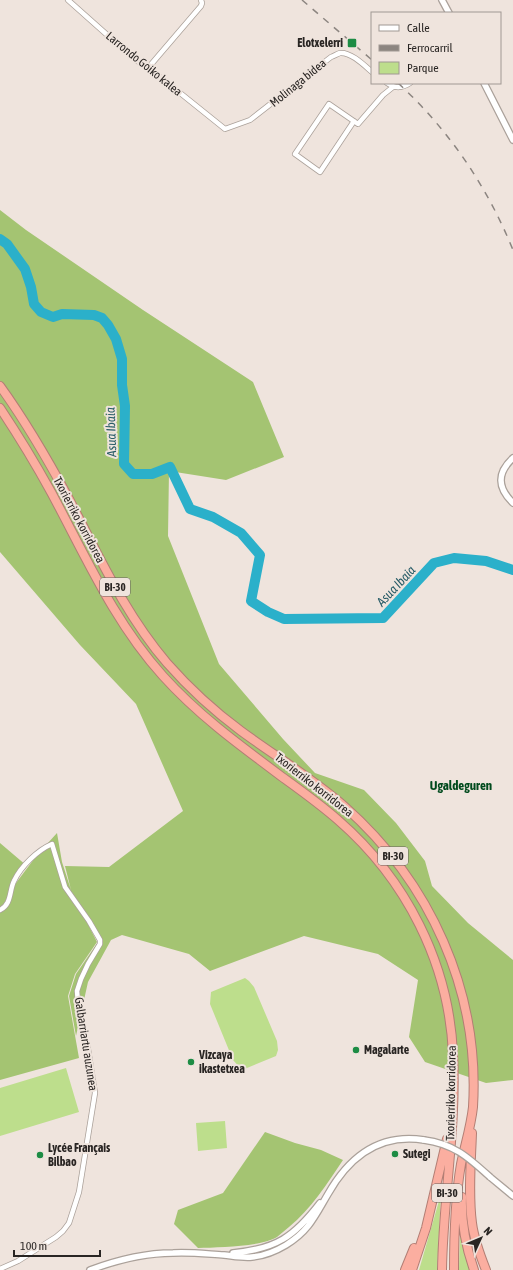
<svg xmlns="http://www.w3.org/2000/svg" width="513" height="1270" viewBox="0 0 513 1270" font-family="'Asap Condensed',sans-serif">
<style>
.green{fill:#bdde8c}
.forest{fill:#a4c472}
.lines{fill:none;stroke-linecap:round;stroke-linejoin:round}
.river{stroke:#2bb0ca;stroke-width:10}
.minor-casing{stroke:#aba19a;stroke-width:6}
.tertiary-casing{stroke:#aba19a;stroke-width:8}
.motorway-casing{stroke:#b27e74;stroke-width:10}
.minor{stroke:#fff;stroke-width:4.5}
.tertiary{stroke:#fff;stroke-width:5.5}
.motorway{stroke:#fbaea0;stroke-width:8}
.rail{stroke:#8c8580;stroke-width:1.5;stroke-dasharray:7 7;stroke-linecap:butt}
.tertiary-bridge-casing{stroke:#aba19a;stroke-width:8;stroke-linecap:butt}
.tertiary-bridge{stroke:#fff;stroke-width:5.5}
.poi-dot{fill:#1d8c44;stroke:#efe4dd;stroke-width:1.5}
.labels{text-anchor:middle;dominant-baseline:central;stroke-width:4;stroke-linejoin:round;paint-order:stroke}
.shield{fill:#efe4dd;stroke:#645e5b;stroke-width:1}
.shield-label{font-size:11px;font-weight:bold;fill:#292523}
.poi-label{font-size:12px;font-weight:bold;fill:#292523;stroke:#efe4dd;text-anchor:start}
.street-label{font-size:12px;fill:#292523;stroke:#efe4dd}
.water-label{font-size:13px;font-style:italic;fill:#285c67;stroke:#efe4dd}
.neighbourhood-label{font-size:13px;font-weight:bold;fill:#004a1d;stroke:#efe4dd}
</style>
<rect width="100%" height="100%" fill="#efe4dd"/>
<!-- green -->
<path class="green" d="M245 978 249 981 254 987 277 1041 278 1050 276 1056 242 1070 233 1060 210 1004 211 992Z
M66 1068 79 1112 0 1136V1088Z
M225 1121 227 1148 198 1151 196 1123Z
M441 1194 437 1270H419Z
M460 1233 471 1270H459Z"/>
<!-- forest -->
<path class="forest" d="M0 210 26 230 143 310 253 382 284 457 226 480 169 471 168 536 219 664 283 739 315 773 364 790 396 823 425 861 432 886 468 923 513 960V1080L486 1083 425 1062 409 1037 418 980 378 954 304 936 210 971 189 954 122 935 111 940 88 982 76 1036 69 996 76 974 98 942 71 890 65 866 109 867 183 811 136 704 80 645 0 552Z
M57 833 62 862 71 890 97 942 75 974 68 996 79 1058 0 1080V909H2L16 883 37 855Z
M0 843 27 866 15 882 2 908H0Z
M265 1132 295 1143 321 1150 343 1160C327 1184 311 1209 289 1227 285 1230 281 1234 277 1237 260 1247 218 1247 198 1248L174 1224 178 1210 223 1193Z"/>
<g class="lines">
<!-- river -->
<path class="river" d="M0 239 7 244 25 269 31 287 34 304 41 312 53 317 62 314 94 315 102 318 108 325 116 339 122 359V385L125 406 124 464 133 474H152L170 467 190 509 213 517 241 533 260 555 251 601 268 612 284 619 383 618 434 563 454 558 486 561 513 570"/>
<defs>
<path id="minor" d="M68 0 132 57 164 80 225 129 250 120 331 57C334 56 337 54 340 53 351 52 364 65 372 72
M148 68 201 6 202 3 201 0
M387 83C396 89 402 88 410 83
M354 121 320 172 295 154 329 104 358 124 383 95 393 87
M0 910C12 904 9 891 14 881 21 866 38 850 52 844L65 887 89 921 100 940V944L88 964 81 979 77 991 79 1014 88 1049 95 1093 79 1192 69 1223 63 1231 56 1237 18 1261 0 1269"/>
<path id="tertiary" d="M442 0 449 13
M484 83 513 140
M513 458C497 473 497 487 513 503
M490 1177 513 1196
M233 1253C276 1249 294 1237 320 1203
M90 1270C117 1260 143 1253 173 1253 190 1252 207 1254 224 1255 233 1256 243 1258 252 1257 263 1256 276 1251 286 1245 309 1231 315 1216 328 1194 349 1157 379 1133 424 1140"/>
<path id="motorway" d="M0 386C26 422 48 460 69 499 99 556 125 614 167 663 189 688 214 711 241 731 275 756 312 778 344 806 430 882 480 991 473 1107 471 1126 465 1145 461 1164 455 1199 454 1235 454 1270
M0 408C18 435 35 463 51 492 85 555 114 622 163 676 199 716 242 747 285 779 303 792 321 805 338 820 406 879 449 963 453 1054 457 1126 443 1198 442 1270
M472 1133C471 1162 468 1194 472 1223 474 1239 480 1255 486 1270
M462 1197C461 1222 466 1247 474 1270
M405 1270 414 1248
M412 1270 426 1228 447 1139"/>
</defs>
<!-- minor casing -->
<use href="#minor" class="minor-casing"/>
<!-- tertiary casing -->
<use href="#tertiary" class="tertiary-casing"/>
<!-- motorway casing -->
<use href="#motorway" class="motorway-casing"/>
<!-- minor -->
<use href="#minor" class="minor"/>
<!-- tertiary -->
<use href="#tertiary" class="tertiary"/>
<!-- motorway -->
<use href="#motorway" class="motorway"/>
<!-- rail -->
<path class="rail" d="M302 0 372 60
M398 83C449 130 487 186 513 250"/>
<defs>
<path id="tertiary-bridge" d="M424 1140C454 1144 468 1157 490 1177"/>
</defs>
<!-- tertiary-bridge casing -->
<use href="#tertiary-bridge" class="tertiary-bridge-casing"/>
<!-- tertiary-bridge -->
<use href="#tertiary-bridge" class="tertiary-bridge"/>
</g>
<!-- markers -->
<g class="poi-dot">
<rect x="347" y="38" width="10" height="10" rx="2"/>
<circle cx="356" cy="1050" r="4"/>
<circle cx="191" cy="1062" r="4"/>
<circle cx="395" cy="1154" r="4"/>
<circle cx="40" cy="1155" r="4"/>
</g>
<g class="labels">
<!-- shield labels -->
<g class="shield">
<rect x="100" y="578" width="30" height="18" rx="3"/>
<rect x="378" y="847" width="30" height="18" rx="3"/>
<rect x="432" y="1184" width="30" height="18" rx="3"/>
</g>
<g class="shield-label">
<text x="115" y="587">BI-30</text>
<text x="393" y="856">BI-30</text>
<text x="447" y="1193">BI-30</text>
</g>
<!-- poi labels -->
<g class="poi-label">
<text x="343" y="43" text-anchor="end">Elotxelerri</text>
<text x="364" y="1050">Magalarte</text>
<text x="199" y="1055">Vizcaya<tspan x="199" dy="14">ikastetxea</tspan></text>
<text x="48" y="1148">Lycée Français<tspan x="48" dy="14">Bilbao</tspan></text>
<text x="403" y="1154">Sutegi</text>
</g>
<!-- street labels -->
<g class="street-label">
<text transform="translate(144 64) rotate(39)">Larrondo Goiko kalea</text>
<text transform="translate(298 83) rotate(-39)">Molinaga bidea</text>
<text transform="translate(79 520) rotate(62)">Txorierriko korridorea</text>
<text transform="translate(314 785) rotate(38)">Txorierriko korridorea</text>
<text transform="translate(86 1044) rotate(81)">Galbarriartu auzunea</text>
<text transform="translate(451 1093) rotate(-89)">Txorierriko korridorea</text>
</g>
<!-- water labels -->
<g class="water-label">
<text transform="translate(111 432) rotate(-92)">Asua Ibaia</text>
<text transform="translate(396 586) rotate(-47)">Asua Ibaia</text>
</g>
<!-- neighbourhood labels -->
<g class="neighbourhood-label">
<text x="461" y="785">Ugaldeguren</text>
</g>
</g>
<!-- legend -->
<rect x="371" y="12" width="130" height="72" fill="#efe4dd" stroke="#a09893"/>
<rect x="379" y="25" width="20" height="6" fill="#ffffff" stroke="#a09893"/>
<text x="407" y="32" font-size="12" fill="#292523">Calle</text>
<rect x="379" y="45" width="20" height="6" fill="#8c8580" stroke="#a09893"/>
<text x="407" y="52" font-size="12" fill="#292523">Ferrocarril</text>
<rect x="379" y="62" width="20" height="12" fill="#bdde8c" stroke="#a09893"/>
<text x="407" y="72" font-size="12" fill="#292523">Parque</text>
<!-- north arrow -->
<g transform="translate(481 1238) rotate(46)" stroke="#efe4dd" stroke-width="3" paint-order="stroke">
<path d="M0-3L7 15L0 10L-7 15Z" fill="#292523"/>
<text y="-6" font-size="11" font-weight="bold" text-anchor="middle" fill="#292523">N</text>
</g>
<!-- scale -->
<path d="M14 1250v6h86v-6" fill="none" stroke="#292523" stroke-width="2"/>
<text x="20" y="1250" font-size="12" fill="#292523" stroke="#efe4dd" stroke-width="3" paint-order="stroke">100 m</text>
</svg>
